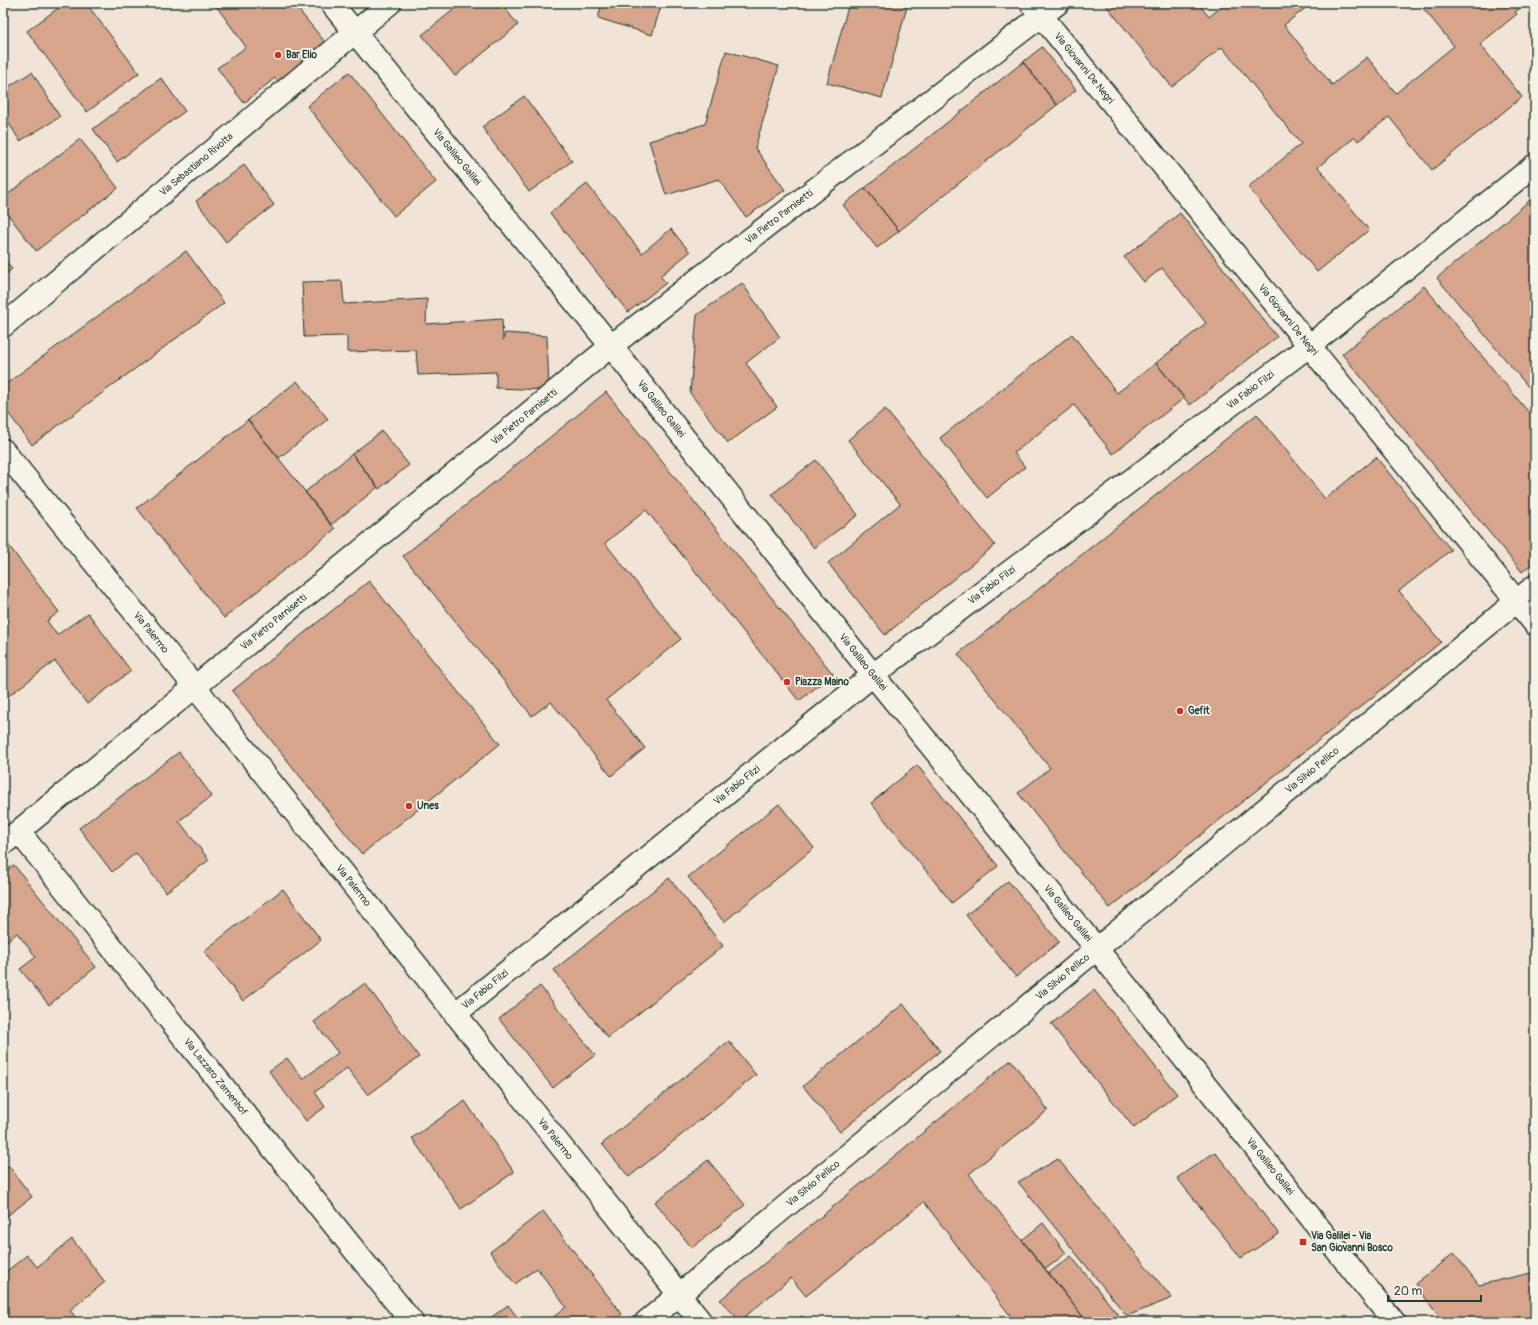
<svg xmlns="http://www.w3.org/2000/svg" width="1538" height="1325" viewBox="0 0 1538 1325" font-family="Pangolin,sans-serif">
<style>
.building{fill:#d7a48c;stroke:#1f3d34}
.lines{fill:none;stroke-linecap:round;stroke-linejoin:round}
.street-casing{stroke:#1f3d34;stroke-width:25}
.street{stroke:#f7f3e8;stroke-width:22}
.poi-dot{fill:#c8321e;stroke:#f7f3e8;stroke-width:1.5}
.labels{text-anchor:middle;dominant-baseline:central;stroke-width:3.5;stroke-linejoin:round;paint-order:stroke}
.poi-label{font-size:10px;font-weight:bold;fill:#1f3d34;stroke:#f7f3e8;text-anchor:start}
.street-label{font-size:10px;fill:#1f3d34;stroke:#f7f3e8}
</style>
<rect width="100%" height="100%" fill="#f1e3d6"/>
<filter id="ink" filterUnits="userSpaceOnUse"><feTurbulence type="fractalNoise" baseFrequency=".025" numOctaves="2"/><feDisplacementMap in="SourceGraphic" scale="8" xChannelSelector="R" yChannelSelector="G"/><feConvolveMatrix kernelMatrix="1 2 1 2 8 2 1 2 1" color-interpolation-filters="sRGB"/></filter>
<g filter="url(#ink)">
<!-- building -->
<path class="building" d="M65 3H86L139 73 87 112 27 31Z
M214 3H293L329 47 281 86 275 78 244 103 217 68 246 47Z
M462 3H501L518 25 455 76 422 35Z
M602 3H662L652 35 598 18Z
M849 3H908L882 98 827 83Z
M1107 3H1198L1209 17 1226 3H1312L1284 25 1332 85 1367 57 1396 93 1454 46 1423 8 1429 3H1527L1515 12 1517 14 1480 44 1522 97 1432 170 1389 117 1358 141 1355 137 1318 167 1369 230 1317 272 1248 187 1301 144 1222 47 1172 87 1105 4Z
M1042 47 1076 90 1057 105 1023 62Z
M726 51 779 66 755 148 785 190 746 217 719 179 666 195 649 141 705 124Z
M1023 62 1057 105 899 231 865 188Z
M32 72 60 117 20 141 3 114V90Z
M349 72 436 182 394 216 307 106Z
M161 78 185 111 117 162 93 129Z
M524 96 572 161 529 192 482 127Z
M80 139 118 188 36 251 3 208V198Z
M244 165 274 205 226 242 196 201Z
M587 184 642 253 671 229 690 252 660 276 666 283 628 312 550 213Z
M865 188 899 231 877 248 843 205Z
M1535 196V395L1437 278Z
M1180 213 1277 337 1190 405 1156 363 1206 323 1162 268 1144 282 1124 257Z
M186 251 224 303 32 445 3 406V386Z
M3 258 12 269 3 277Z
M342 281 344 304 427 299 426 324 502 319 503 340 505 333 547 336 549 390 496 388V372L418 375 416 350 347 352V336L304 337 302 282Z
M742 283 780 337 746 363 777 407 728 443 690 393 697 315Z
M1424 286 1535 420V561L1522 572 1342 354Z
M1072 334 1117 393 1156 363 1184 398 1113 454 1074 405 1014 453 1025 467 987 498 940 438Z
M297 381 328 419 279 458 248 420Z
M606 392 833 674 799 701 646 510 605 543 681 639 606 700 645 748 611 776 551 702 532 716 403 556Z
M885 409 995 545 885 635 828 563 900 504 848 440Z
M1257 414 1325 499 1376 457 1451 550 1399 591 1441 642 1110 908 1018 793 1050 768 958 654Z
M248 420 335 529 224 618 137 508Z
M382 431 409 465 379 489 352 454Z
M352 454 378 487 331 525 305 492Z
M816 460 858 515 814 548 772 494Z
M3 538 59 612 47 621 57 635 88 613 131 671 87 704 55 661 3 700V631L7 628 3 624Z
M369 581 500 744 362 854 232 691Z
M179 752 212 796 179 821 209 860 166 892 136 853 112 872 79 828Z
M917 765 998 866 952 903 871 803Z
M779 804 814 848 724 922 688 877Z
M14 865 96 967 49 1005 20 969 36 957 17 933 3 944V873Z
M669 878 723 946 608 1038 554 970Z
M1008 881 1059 942 1016 977 966 915Z
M283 889 321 940 243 1001 204 951Z
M365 983 419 1057 368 1095 347 1068 315 1092 325 1107 306 1121 269 1071 287 1058 303 1079 338 1053 314 1022Z
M540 986 595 1055 553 1088 499 1019Z
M1094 990 1177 1094 1134 1128 1051 1024Z
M903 1004 940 1051 840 1132 803 1086Z
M729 1041 756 1075 629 1177 602 1144Z
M1011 1060 1048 1110 969 1174 1087 1322H1015L924 1202 806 1296 791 1278 740 1321 720 1300Z
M465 1101 514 1172 461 1209 412 1138Z
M1215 1152 1279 1234 1241 1258 1177 1178Z
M1058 1159 1172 1298 1127 1316 1018 1182Z
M708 1160 745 1205 692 1248 655 1202Z
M9 1166 32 1197 3 1219V1171Z
M543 1211 622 1314 611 1322H547L566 1307 537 1268 515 1284 490 1252Z
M1043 1223 1066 1253 1046 1269 1022 1240Z
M72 1239 105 1282 70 1310 79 1322H3V1274L27 1255 37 1267Z
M1454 1253 1479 1285 1535 1272V1322H1443L1415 1284Z
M1071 1256 1123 1321 1087 1322 1049 1273Z
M508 1305 521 1322H485Z
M802 1316 807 1322H794Z"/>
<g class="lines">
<defs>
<g id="street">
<path id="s1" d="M331 3 611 346 873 675 1096 948 1394 1322"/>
<path id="s2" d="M1031 3 1535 624"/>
<path id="s3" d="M3 326 390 3"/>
<path id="s4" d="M3 450 195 687 701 1322"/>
<path id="s5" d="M19 832 412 1322"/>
<path id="s6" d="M3 844 611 346 1058 3"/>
<path id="s7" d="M455 1014 873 675 1309 346 1535 165"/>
<path id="s8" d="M646 1322 1535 586"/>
</g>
</defs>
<!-- street casing -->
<use href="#street" class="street-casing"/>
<!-- street -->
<use href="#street" class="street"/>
</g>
</g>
<!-- markers -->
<g class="poi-dot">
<circle cx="278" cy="55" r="4"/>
<circle cx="787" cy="682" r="4"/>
<circle cx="1180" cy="711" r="4"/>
<circle cx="409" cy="806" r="4"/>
<rect x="1299" y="1238" width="8" height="8" rx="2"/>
</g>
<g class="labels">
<!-- poi labels -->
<g class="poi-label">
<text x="286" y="55">Bar Elio</text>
<text x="795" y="682">Piazza Maino</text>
<text x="1188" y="711">Gefit</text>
<text x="417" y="806">Unes</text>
<text x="1311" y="1236">Via Galilei - Via<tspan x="1311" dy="12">San Giovanni Bosco</tspan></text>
</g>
<!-- street labels -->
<g class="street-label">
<text stroke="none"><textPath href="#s2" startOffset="84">Via Giovanni De Negri</textPath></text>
<text stroke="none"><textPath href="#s1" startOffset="199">Via Galileo Galilei</textPath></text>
<text stroke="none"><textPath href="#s3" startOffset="252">Via Sebastiano Rivolta</textPath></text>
<text stroke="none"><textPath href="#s6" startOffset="998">Via Pietro Parnisetti</textPath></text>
<text stroke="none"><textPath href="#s2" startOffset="408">Via Giovanni De Negri</textPath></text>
<text stroke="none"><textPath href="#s7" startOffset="1011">Via Fabio Filzi</textPath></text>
<text stroke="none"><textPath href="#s1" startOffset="523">Via Galileo Galilei</textPath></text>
<text stroke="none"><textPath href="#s6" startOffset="674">Via Pietro Parnisetti</textPath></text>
<text stroke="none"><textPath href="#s7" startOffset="687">Via Fabio Filzi</textPath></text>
<text stroke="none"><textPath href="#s6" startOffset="350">Via Pietro Parnisetti</textPath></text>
<text stroke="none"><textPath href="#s4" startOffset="235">Via Palermo</textPath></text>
<text stroke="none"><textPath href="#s1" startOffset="847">Via Galileo Galilei</textPath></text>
<text stroke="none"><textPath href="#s8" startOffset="865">Via Silvio Pellico</textPath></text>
<text stroke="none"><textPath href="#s7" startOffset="363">Via Fabio Filzi</textPath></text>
<text stroke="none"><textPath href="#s4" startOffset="559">Via Palermo</textPath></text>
<text stroke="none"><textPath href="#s1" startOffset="1171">Via Galileo Galilei</textPath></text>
<text stroke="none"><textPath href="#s8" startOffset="541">Via Silvio Pellico</textPath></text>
<text stroke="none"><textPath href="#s7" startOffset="39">Via Fabio Filzi</textPath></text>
<text stroke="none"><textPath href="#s5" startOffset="314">Via Lazzaro Zamenhof</textPath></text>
<text stroke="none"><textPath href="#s4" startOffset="883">Via Palermo</textPath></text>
<text stroke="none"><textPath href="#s1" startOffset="1495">Via Galileo Galilei</textPath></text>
<text stroke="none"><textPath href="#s8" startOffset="217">Via Silvio Pellico</textPath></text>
</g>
</g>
<!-- margin -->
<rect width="1538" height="1325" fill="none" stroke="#f7f3e8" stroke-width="16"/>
<rect x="8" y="8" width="1522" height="1309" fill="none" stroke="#1f3d34" stroke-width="1.5" filter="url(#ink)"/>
<!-- scale -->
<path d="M1388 1295v6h93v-6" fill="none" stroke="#1f3d34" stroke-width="2"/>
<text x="1394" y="1295" font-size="12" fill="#1f3d34" stroke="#f7f3e8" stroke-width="3" paint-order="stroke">20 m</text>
</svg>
